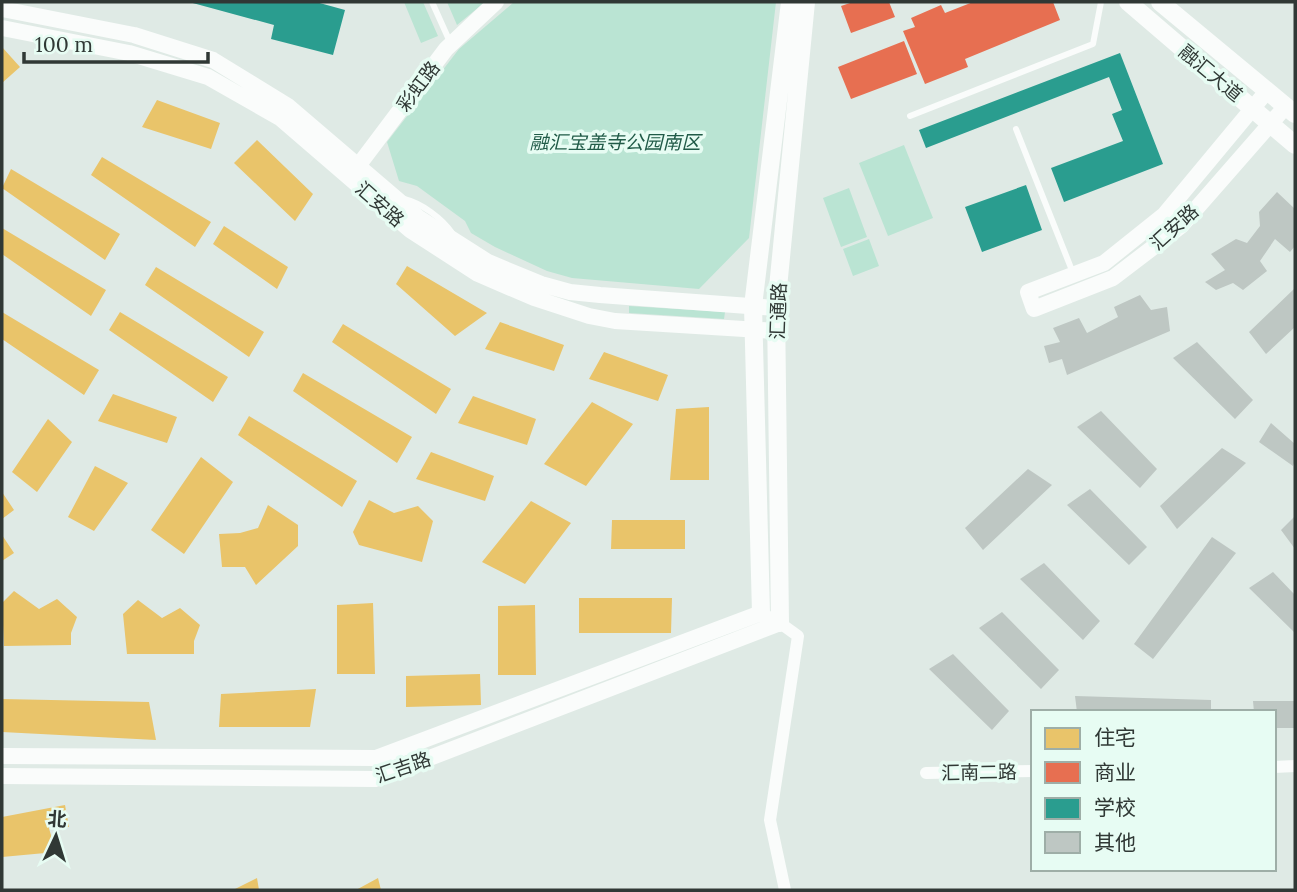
<svg xmlns="http://www.w3.org/2000/svg" width="1297" height="892" viewBox="0 0 1297 892" font-family="Lora,'Noto Sans SC',serif">
<style>
.green{fill:#bae4d3}
.homes{fill:#e9c46a}
.shops{fill:#e76f51}
.schools{fill:#2a9d8f}
.building{fill:#bec7c3}
.lines{fill:none;stroke-linecap:round;stroke-linejoin:round}
.service{stroke:#fafcfb;stroke-width:6}
.minor{stroke:#fafcfb;stroke-width:12}
.tertiary{stroke:#fafcfb;stroke-width:16}
.secondary{stroke:#fafcfb;stroke-width:18}
.labels{text-anchor:middle;dominant-baseline:central;stroke-width:7;stroke-linejoin:round;paint-order:stroke}
.street-label{font-size:19px;fill:#303835;stroke:#e7fcf3}
.park-label{font-size:19px;font-style:italic;fill:#215b48;stroke:#e7fcf3}
</style>
<rect width="100%" height="100%" fill="#dfeae5"/>
<!-- green -->
<path class="green" d="M404 2H423L438 36 421 43Z
M447 2H485L457 25Z
M514 2H776L749 238 699 289 572 278 547 271 495 247 471 233 465 221 417 186 399 181 387 142 459 49Z
M904 145 933 218 888 236 859 163Z
M849 188 867 237 841 247 823 198Z
M869 239 879 266 853 276 843 249Z
M629 306 725 312 724 319 629 313Z"/>
<!-- homes -->
<path class="homes" d="M2 47 20 67 2 83Z
M157 100 220 123 211 149 142 127Z
M257 140 313 194 295 221 234 163Z
M102 157 211 222 195 247 91 175Z
M11 169 120 234 105 260 2 188Z
M224 226 288 267 277 289 213 244Z
M2 228 106 290 91 316 2 254Z
M407 266 487 313 455 336 396 284Z
M156 267 264 332 249 357 145 285Z
M2 312 99 370 84 395 2 339Z
M120 312 228 377 213 402 109 330Z
M500 322 564 345 554 371 485 349Z
M343 324 451 389 436 414 332 342Z
M604 352 668 375 658 401 589 379Z
M303 373 412 437 397 463 293 391Z
M113 394 177 417 167 443 98 421Z
M473 396 536 419 527 445 458 423Z
M592 402 633 424 586 486 544 464Z
M709 407V480H670L676 409Z
M249 416 357 481 342 507 238 435Z
M48 419 72 442 37 492 12 472Z
M431 452 494 476 485 501 416 479Z
M201 457 233 482 184 554 151 530Z
M95 466 128 483 94 531 68 517Z
M2 492 14 510 2 519Z
M369 500 394 513 418 506 433 521 422 562 359 545 353 532Z
M531 501 571 523 525 584 482 562Z
M268 505 298 525V546L256 585 245 567H222L219 534 240 533 258 528Z
M612 520H685V549H611Z
M2 535 14 553 2 561Z
M14 591 39 609 57 599 77 617 71 633V645L4 646 2 603Z
M579 598H672L671 633H579Z
M138 600 162 618 180 608 200 625 194 641V654H127L123 614Z
M373 603 375 674H337V605Z
M535 605 536 675H498V606Z
M480 674 481 705 406 707V676Z
M316 689 310 727H219L221 694Z
M2 699 149 702 156 740 2 732Z
M65 805 69 827 48 825 56 852 2 857V817Z
M257 878 259 890H233Z
M378 878 381 890H356Z"/>
<!-- shops -->
<path class="shops" d="M853 2H889L895 17 851 33 841 6Z
M973 2H1053L1060 20 965 59 968 67 925 84 903 31 915 27 911 18 941 5 945 13Z
M904 41 917 74 851 99 838 67Z"/>
<!-- schools -->
<path class="schools" d="M189 2H316L345 10 333 55 271 39 274 25Z
M1120 53 1163 164 1064 202 1051 168 1123 141 1112 114 1122 110 1109 77 926 148 919 130Z
M1026 185 1042 230 982 252 965 207Z"/>
<!-- building -->
<path class="building" d="M1277 192 1295 209V246L1290 252 1275 239 1260 261 1267 271 1243 290 1233 283 1216 290 1205 282 1225 270 1211 254 1236 239 1247 243 1260 226 1259 212Z
M1295 288V327L1266 354 1249 332Z
M1140 295 1151 310 1167 307 1170 331 1067 375 1062 359 1049 363 1044 346 1060 342 1053 328 1079 318 1087 333 1118 317 1114 307Z
M1197 342 1253 400 1235 419 1173 358Z
M1101 411 1157 469 1140 488 1077 427Z
M1271 423 1295 444V460L1293 466 1259 442Z
M1222 448 1246 463 1177 529 1160 506Z
M1028 469 1052 485 983 550 965 528Z
M1090 489 1147 547 1129 565 1067 505Z
M1295 516V549L1281 530Z
M1212 537 1236 553 1153 659 1134 644Z
M1044 563 1100 621 1083 640 1020 579Z
M1273 572 1295 595V633L1249 588Z
M1002 612 1059 670 1041 689 979 628Z
M953 654 1009 711 992 730 929 669Z
M1075 696 1211 700V712H1077Z
M1253 701H1295V728H1274V712H1254Z"/>
<g class="lines">
<!-- service -->
<path class="service" d="M432 2 450 42
M910 116 1093 44 1101 2
M1016 129 1073 273
M404 199C421 203 442 218 452 233"/>
<!-- minor -->
<path class="minor" d="M761 613 780 623 798 636 770 820 785 890
M1274 767 1295 766
M926 773 1033 771"/>
<!-- tertiary -->
<path class="tertiary" d="M2 9 134 35 213 60 288 106 419 218 488 262 541 284 570 292 600 295 776 308
M2 28 129 53 208 77 280 118 410 230 478 274 534 298 589 316 615 321 776 331
M1267 91 1164 215 1104 263 1028 292 1034 309 1113 278 1181 226 1286 106
M352 174 446 49 496 2
M2 756 376 758 761 613
M2 776 375 779 780 623"/>
<!-- secondary -->
<path class="secondary" d="M1128 2 1295 145
M1160 2 1295 114
M761 613 753 306 790 2
M780 623 776 308 806 2"/>
</g>
<g class="labels">
<!-- street labels -->
<g class="street-label">
<text transform="translate(1211 73) rotate(40)">融汇大道</text>
<text transform="translate(418 86) rotate(-53)">彩虹路</text>
<text transform="translate(380 204) rotate(41)">汇安路</text>
<text transform="translate(1174 227) rotate(-42)">汇安路</text>
<text transform="translate(778 311) rotate(-88)">汇通路</text>
<text transform="translate(403 767) rotate(-19)">汇吉路</text>
<text transform="translate(979 772) rotate(-1)">汇南二路</text>
</g>
<!-- park labels -->
<g class="park-label">
<text x="615" y="142">融汇宝盖寺公园南区</text>
</g>
</g>
<!-- border -->
<rect width="1297" height="892" fill="none" stroke="#303835" stroke-width="7"/>
<!-- legend -->
<rect x="1031" y="710" width="245" height="161" fill="#e7fcf3" stroke="#9eaea7" stroke-width="2"/>
<rect x="1045" y="728" width="35" height="21" fill="#e9c46a" stroke="#9eaea7" stroke-width="2"/>
<text x="1094" y="745" font-size="21" fill="#303835">住宅</text>
<rect x="1045" y="762" width="35" height="21" fill="#e76f51" stroke="#9eaea7" stroke-width="2"/>
<text x="1094" y="780" font-size="21" fill="#303835">商业</text>
<rect x="1045" y="798" width="35" height="21" fill="#2a9d8f" stroke="#9eaea7" stroke-width="2"/>
<text x="1094" y="815" font-size="21" fill="#303835">学校</text>
<rect x="1045" y="832" width="35" height="21" fill="#bec7c3" stroke="#9eaea7" stroke-width="2"/>
<text x="1094" y="850" font-size="21" fill="#303835">其他</text>
<!-- north arrow -->
<g transform="translate(56 836) rotate(4)" stroke="#e7fcf3" stroke-width="5" paint-order="stroke">
<path d="M0-5L12 26L0 18L-12 26Z" fill="#303835"/>
<text y="-10" font-size="19" font-weight="bold" text-anchor="middle" fill="#303835">北</text>
</g>
<!-- scale -->
<path d="M24 52v10h184v-10" fill="none" stroke="#303835" stroke-width="3.5"/>
<text x="35" y="52" font-size="21" fill="#303835" stroke="#e7fcf3" stroke-width="5" paint-order="stroke">100 m</text>
</svg>
